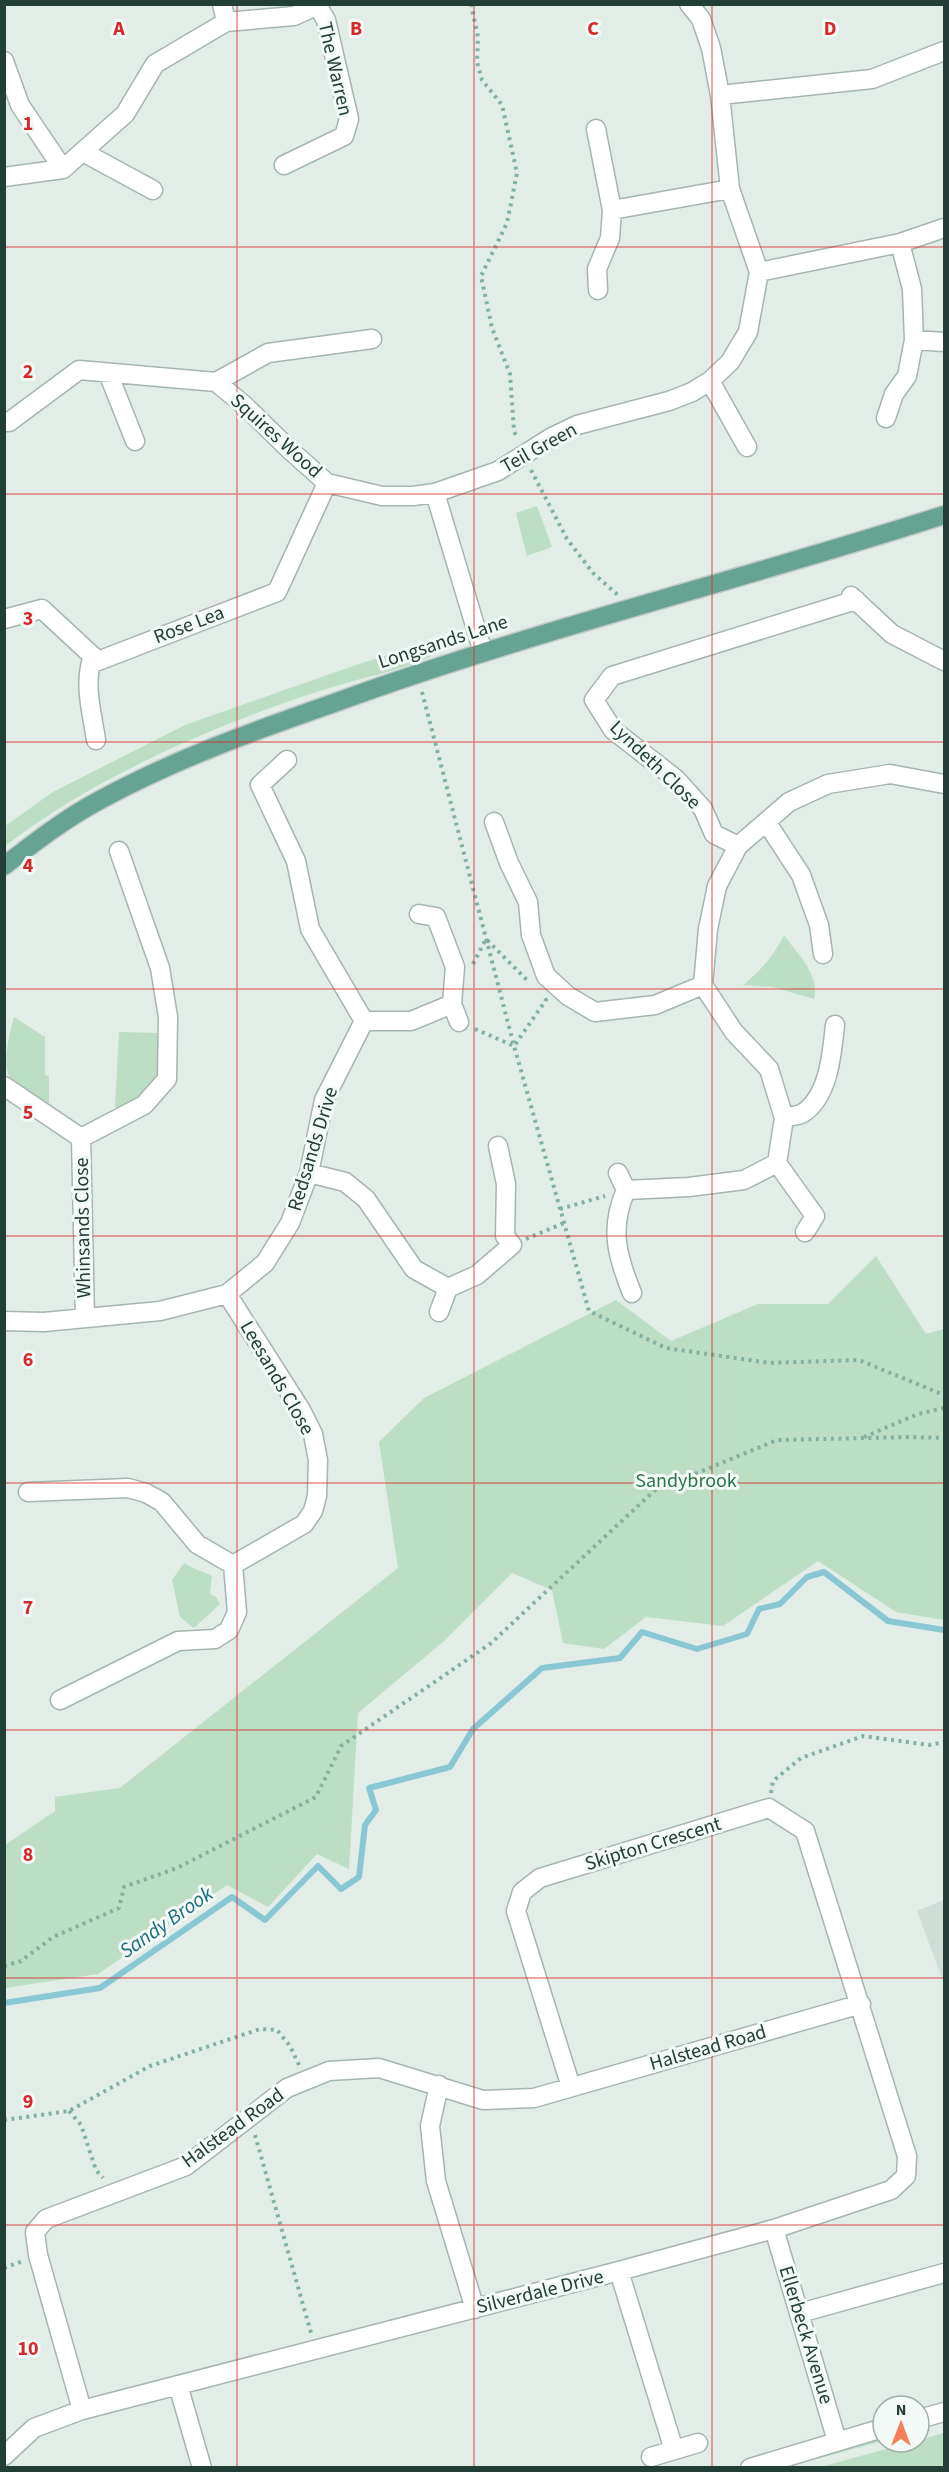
<svg xmlns="http://www.w3.org/2000/svg" width="949" height="2472" viewBox="0 0 949 2472" font-family="'Source Sans 3',sans-serif">
<style>
.built{fill:#d0ddd7}
.green{fill:#bbdec4}
.lines{fill:none;stroke-linecap:round;stroke-linejoin:round}
.stream{stroke:#89c8d3;stroke-width:6}
.minor-casing{stroke:#a5b5af;stroke-width:21}
.major-casing{stroke:#c1c9c7;stroke-width:21}
.path{stroke:#82b1a2;stroke-width:4;stroke-dasharray:3 4.5;stroke-linecap:butt}
.minor{stroke:#fff;stroke-width:18}
.major{stroke:#66a393;stroke-width:18}
.grid{fill:none;stroke:#d62828;stroke-width:1.5;stroke-opacity:0.55}
.labels{text-anchor:middle;dominant-baseline:central;stroke-width:6;stroke-linejoin:round;paint-order:stroke}
.street-label{font-size:20px;fill:#223e36;stroke:#f3f9f6}
.park-label{font-size:20px;fill:#2b7647;stroke:#f3f9f6}
.water-label{font-size:21px;font-style:italic;fill:#1a6d7c;stroke:#f3f9f6}
.grid-label{font-size:20px;text-anchor:middle;font-weight:bold;fill:#d62828;stroke:#f3f9f6;stroke-width:6;stroke-linejoin:round;paint-order:stroke}
</style>
<rect width="100%" height="100%" fill="#e2ede8"/>
<!-- built -->
<path class="built" d="M944 1900V1984L917 1911Z"/>
<!-- green -->
<path class="green" d="M537 506 552 547 527 556 516 513Z
M444 637C444 645 435 654 428 658 401 670 365 677 336 686 225 720 97 775 5 846V826L53 792 185 725 356 665Z
M784 935C798 955 820 974 814 999L773 987 743 985C761 970 774 956 784 935Z
M14 1017 45 1037V1075L49 1076V1104L45 1109C34 1100 21 1092 12 1081 0 1066 10 1034 14 1017Z
M119 1032 158 1033C159 1061 164 1082 136 1099 129 1104 124 1108 115 1107Z
M876 1256 926 1334 944 1329V1620L896 1612 818 1561 723 1626 646 1617 604 1649 563 1643 552 1590 512 1573 444 1641 358 1713 349 1869 317 1854 268 1907 227 1885 98 1974 5 1988V1845L55 1811V1797L120 1788 398 1568 379 1442 424 1398 616 1300 671 1341 758 1304H828Z
M184 1563C193 1569 203 1571 212 1576L210 1594 216 1597 220 1604 194 1628 180 1617 172 1580Z
M944 2433V2467H821L911 2442H919V2440Z
M883 2435V2441L816 2459 814 2453Z"/>
<g class="lines">
<!-- stream -->
<path class="stream" d="M4 2003 100 1988 232 1897 265 1920 318 1866 341 1889 359 1877 365 1825 376 1810 369 1788 450 1767 473 1729 542 1668 620 1658 642 1632 697 1649 747 1634 759 1609 780 1604 807 1577 824 1572 888 1621 944 1630"/>
<defs>
<path id="minor" d="M222 4 226 22
M4 61 20 105 63 169
M720 95 872 79 944 51
M596 129 612 210 730 189
M83 152 153 190
M284 165 344 136 349 119 326 20 318 7
M4 177 63 169 125 114 155 64 226 22 294 16 320 4
M759 272 900 243 944 228
M598 290 597 269 610 238 612 210
M914 340 944 342
M108 373 135 441
M710 381 747 447
M216 382 268 353 372 339
M886 418 894 394 907 376 914 340 912 289 900 243
M4 422H9L79 370 216 382 244 405 291 451 327 483 382 496H413L435 493 483 652
M435 493 498 471 552 437 577 425 669 401 692 392 710 381 730 362 748 332 759 272 730 189 720 95 711 48 701 19 689 4
M851 596 892 634 944 661
M4 619 42 609 98 661 277 592 327 483
M93 656C83 684 92 712 96 740
M494 822 509 863 528 902 531 935 546 976 568 996 595 1012 655 1005 703 985
M767 823 801 875 819 925 823 954
M738 846 714 834 703 809 676 779 613 730 594 700 612 676 856 600
M419 914 436 917 455 967 452 1004 459 1022
M364 1021H411L452 1004
M4 1086 81 1138 85 1318
M784 1118C789 1116 798 1116 803 1113 829 1096 832 1053 835 1025
M81 1138 144 1105 167 1079 168 1017 160 968 119 851
M777 1163 815 1216 805 1232
M309 1173 345 1182 366 1199 414 1269 448 1288
M618 1173 626 1190 689 1187 744 1180 777 1163 784 1118 769 1069 734 1032 703 985 708 929 717 886 738 846 789 802 828 784 890 774 944 784
M626 1190C609 1228 617 1256 632 1293
M439 1312 448 1288 477 1275 512 1245 505 1236 506 1184 498 1146
M4 1321 44 1322 160 1311 227 1294 265 1263 290 1223 309 1173 324 1100 364 1021 310 929 296 861 260 785 287 760
M28 1492 128 1488 146 1493 162 1502 197 1544 233 1565 304 1524 313 1511 317 1496 318 1460 313 1434 301 1410 227 1294
M60 1700 178 1641 215 1639 229 1630 237 1612 233 1565
M439 2085 430 2126 436 2181 475 2309
M774 2229 837 2441
M619 2271 674 2450
M800 2313 944 2273
M178 2385 202 2468
M82 2410 38 2255 35 2232 46 2219 186 2166 287 2088 329 2071 379 2068 483 2100 534 2098 861 2004
M919 2419 944 2412
M4 2456 34 2428 82 2410 619 2271 774 2229 891 2190 906 2176 907 2156 805 1831 769 1808 540 1878 522 1892 516 1911 571 2087
M651 2457 698 2443
M750 2468 883 2428"/>
<path id="major" d="M4 866C35 842 66 818 100 800 175 759 254 731 334 703 534 630 742 580 944 515"/>
</defs>
<!-- minor casing -->
<use href="#minor" class="minor-casing"/>
<!-- major casing -->
<use href="#major" class="major-casing"/>
<!-- path -->
<path class="path" d="M471 4 478 37 477 62 482 80 502 105 517 173 507 223 481 276 492 328 510 374 514 431 517 438
M531 470 567 539 593 573 618 595
M422 692 514 1046 589 1311 666 1348 770 1363 859 1360 944 1395
M473 964 486 939 529 982
M475 1029 514 1046 546 1000 544 998
M560 1209 605 1196
M526 1239 564 1223
M864 1437 918 1414 944 1408
M771 1793 773 1781 801 1758 863 1736 929 1745 944 1742
M4 1966 21 1961 53 1937 119 1908 124 1887 177 1868 316 1797 341 1746 490 1644 654 1491 777 1440 911 1437 944 1438
M69 2111 81 2125 96 2170 103 2178
M4 2120 69 2111 150 2066 260 2029 277 2030 290 2046 299 2065
M255 2135 311 2333
M4 2268 23 2261"/>
<!-- minor -->
<use href="#minor" class="minor"/>
<!-- major -->
<use href="#major" class="major"/>
</g>
<!-- grid -->
<path class="grid" d="M237 4V2468M474 4V2468M712 4V2468M4 247H944M4 494H944M4 742H944M4 989H944M4 1236H944M4 1483H944M4 1730H944M4 1978H944M4 2225H944"/>
<g class="labels">
<!-- street labels -->
<g class="street-label">
<text transform="translate(335 69) rotate(77)">The Warren</text>
<text transform="translate(276 436) rotate(42)">Squires Wood</text>
<text transform="translate(539 448) rotate(-29)">Teil Green</text>
<text transform="translate(189 625) rotate(-21)">Rose Lea</text>
<text transform="translate(443 642) rotate(-18)">Longsands Lane</text>
<text transform="translate(655 765) rotate(44)">Lyndeth Close</text>
<text transform="translate(313 1149) rotate(-73)">Redsands Drive</text>
<text transform="translate(83 1228) rotate(-91)">Whinsands Close</text>
<text transform="translate(277 1378) rotate(60)">Leesands Close</text>
<text transform="translate(653 1844) rotate(-17)">Skipton Crescent</text>
<text transform="translate(708 2048) rotate(-16)">Halstead Road</text>
<text transform="translate(233 2128) rotate(-36)">Halstead Road</text>
<text transform="translate(540 2292) rotate(-14)">Silverdale Drive</text>
<text transform="translate(806 2335) rotate(73)">Ellerbeck Avenue</text>
</g>
<!-- park labels -->
<g class="park-label">
<text x="686" y="1481">Sandybrook</text>
</g>
<!-- water labels -->
<g class="water-label">
<text transform="translate(166 1922) rotate(-35)">Sandy Brook</text>
</g>
</g>
<g class="grid-label">
<text x="119" y="35">A</text>
<text x="356" y="35">B</text>
<text x="593" y="35">C</text>
<text x="830" y="35">D</text>
<text x="28" y="130">1</text>
<text x="28" y="378">2</text>
<text x="28" y="625">3</text>
<text x="28" y="872">4</text>
<text x="28" y="1119">5</text>
<text x="28" y="1366">6</text>
<text x="28" y="1614">7</text>
<text x="28" y="1861">8</text>
<text x="28" y="2108">9</text>
<text x="28" y="2355">10</text>
</g>
<!-- border -->
<rect width="949" height="2472" fill="none" stroke="#223e36" stroke-width="12"/>
<!-- north arrow -->
<g transform="translate(901 2424)"><circle r="28" fill="#f3f9f6" stroke="#9faea9" stroke-width="1.5"/>
<path d="M0-4.5L10 22L0 15L-10 22Z" fill="#f57d58"/>
<text y="-9" font-size="16" font-weight="bold" text-anchor="middle" fill="#223e36">N</text>
</g>
</svg>
